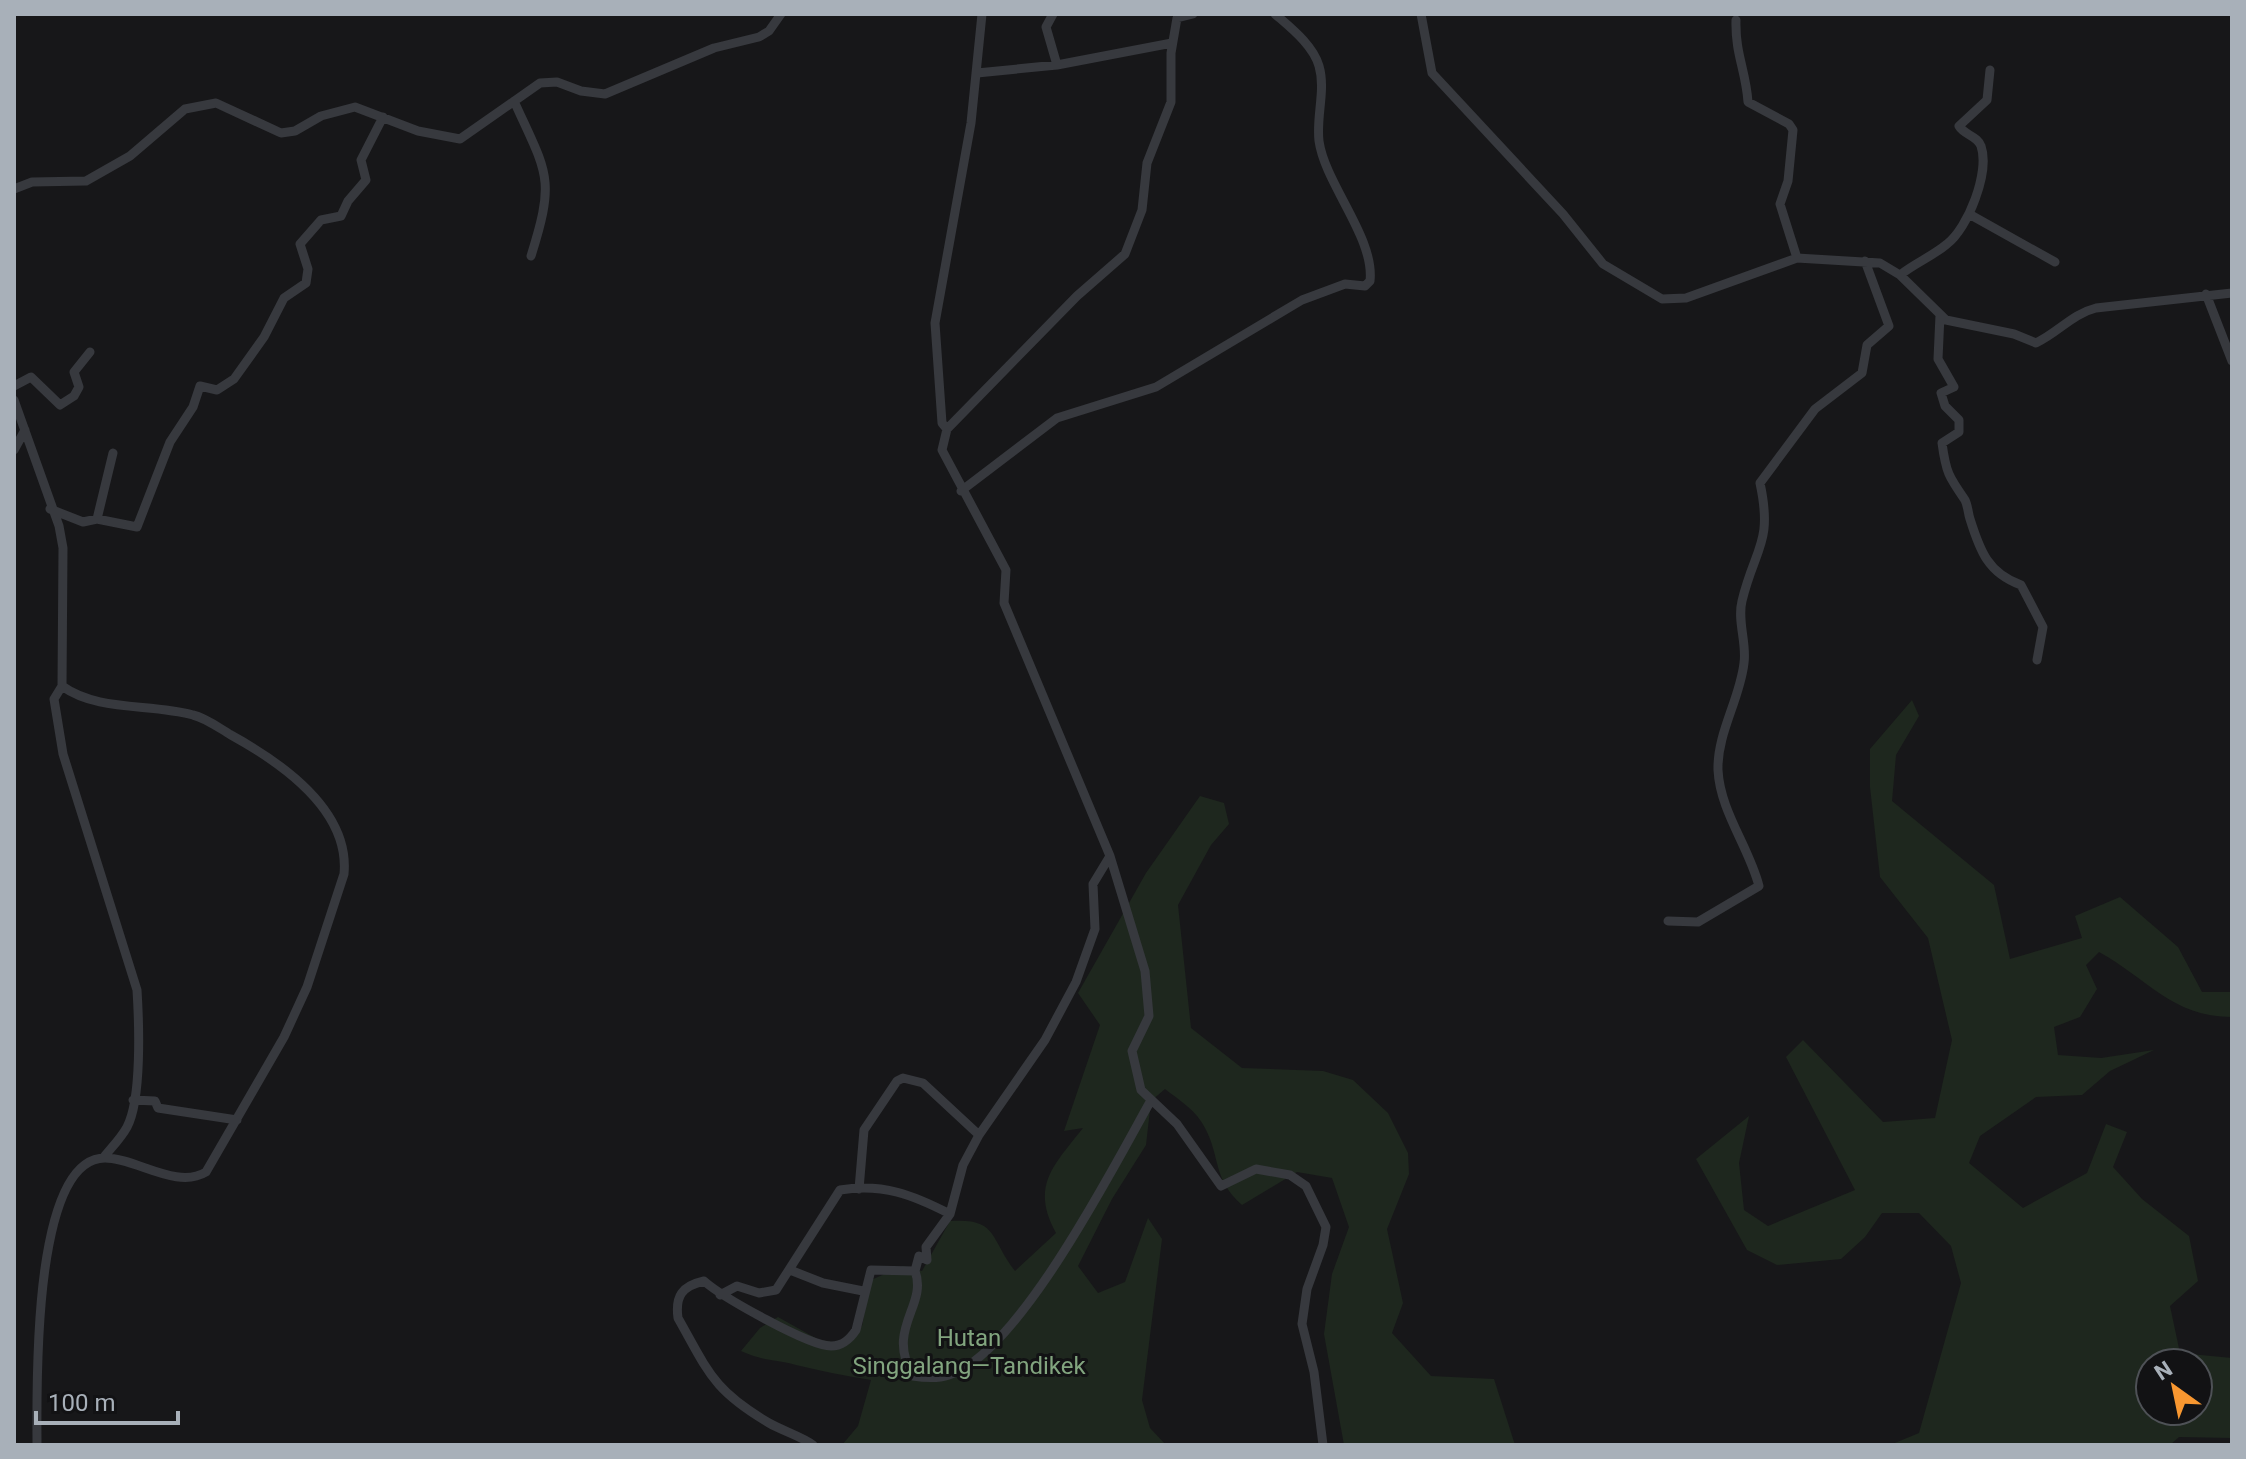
<svg xmlns="http://www.w3.org/2000/svg" width="2246" height="1459" viewBox="0 0 2246 1459" font-family="Roboto,sans-serif">
<style>
.green{fill:#1e271e;fill-rule:evenodd}
.lines{fill:none;stroke-linecap:round;stroke-linejoin:round}
.minor{stroke:#37393e;stroke-width:9}
.labels{text-anchor:middle;dominant-baseline:central;stroke-width:6;stroke-linejoin:round;paint-order:stroke}
.park-label{font-size:24px;fill:#82a57f;stroke:#121214}
</style>
<rect width="100%" height="100%" fill="#171719"/>
<!-- green -->
<path class="green" d="M1912 700 1919 716 1896 755 1892 801 1994 885 2010 959 2082 938 2075 916 2120 897 2178 947 2202 992H2232V1017C2172 1017 2147 978 2099 952L2086 965 2097 989 2080 1017 2054 1027 2058 1055 2101 1058 2154 1050 2110 1071 2082 1095 2036 1097 1980 1136 1969 1163 2023 1208 2087 1173 2106 1124 2127 1132 2113 1167 2142 1199 2189 1236 2198 1281 2170 1306 2180 1353 2232 1358V1438L2179 1437 2170 1445H1890L1919 1433 1961 1283 1951 1246 1919 1213H1882L1865 1237 1841 1259 1777 1265 1747 1250 1696 1159 1749 1116 1739 1163 1744 1210 1768 1226 1855 1190 1786 1057 1803 1040 1883 1122 1935 1118 1952 1040 1928 938 1880 877 1870 787V749ZM2150 1363H2198V1411H2150Z
M1200 796 1224 803 1229 824 1211 845 1178 905 1191 1028 1242 1068 1323 1071 1353 1080 1388 1113 1408 1153 1409 1174 1387 1229 1403 1303 1392 1333 1431 1376 1494 1379 1515 1445H1344L1324 1334 1332 1274 1349 1227 1332 1178 1297 1172 1242 1205C1212 1178 1221 1158 1205 1128 1197 1111 1179 1100 1165 1089L1151 1101 1146 1145 1112 1199 1078 1266 1098 1293 1125 1282 1148 1218 1162 1239 1142 1400 1150 1428 1166 1445H842L858 1426 871 1380C845 1376 821 1371 796 1365 773 1359 766 1362 741 1351L760 1328 778 1317 819 1340 840 1343 862 1326 871 1280 903 1266 922 1271 950 1221C998 1218 989 1237 1015 1271L1056 1233C1030 1186 1054 1165 1083 1128L1064 1131 1100 1025 1078 993 1146 873Z"/>
<g class="lines">
<!-- minor -->
<path class="minor" d="M982 14 971 123 935 323 942 423 947 429 942 450 1006 570 1004 603 1110 856 1145 971 1149 1016 1132 1051 1141 1090 1177 1124 1221 1186 1256 1169 1290 1175 1306 1186 1326 1227 1323 1245 1307 1289 1302 1324 1314 1372 1323 1445
M1053 14 1046 27 1057 65
M1421 14 1432 73 1563 214 1603 264 1662 299 1686 298 1797 258 1880 263 1900 275 1946 320 2014 334 2036 343C2059 332 2072 314 2096 308L2232 293
M1736 20C1735 54 1746 71 1748 102L1789 124 1793 130 1788 181 1780 204 1797 258
M977 73 1057 65 1172 43
M514 101C547 174 556 177 531 256
M14 189 32 182 86 181 130 156 185 109 216 103 281 133 295 131 321 116 355 107 418 131 460 139 540 83 557 82 581 91 605 94 714 48 759 37 769 31 781 14
M1969 214 2055 262
M1900 275C1915 263 1933 256 1947 244 1968 228 1990 172 1981 146 1978 136 1964 135 1959 126L1987 100 1990 70
M2206 294 2232 361
M1940 315 1938 359 1954 387 1941 393 1945 406 1959 420V432L1942 443C1946 473 1949 477 1965 500 1968 506 1968 513 1970 519 1980 551 1988 573 2021 585L2043 627 2037 660
M14 386 31 377 60 405 74 396 79 387 74 372 90 352
M14 400 59 526 63 548 62 686C98 712 151 703 193 715 206 718 219 728 231 735 280 762 350 810 344 874L307 987 284 1037 206 1172C177 1190 136 1158 105 1158 31 1158 37 1393 37 1445
M947 429 1077 296 1125 254 1142 210 1147 163 1171 102V53L1177 18 1193 14
M14 450 25 430
M961 491 1057 418 1156 387 1302 300 1345 284 1365 286 1370 281C1375 238 1325 184 1319 141 1316 116 1326 90 1319 66 1313 45 1291 28 1275 14
M50 509 83 522 97 519 137 527 170 442 193 407 200 386 217 390 234 379 264 337 284 298 306 283 308 269 300 244 321 220 341 216 348 201 366 180 361 160 383 117
M97 519 113 453
M62 686 54 699 63 754 137 990C139 1022 142 1099 127 1127 121 1138 111 1148 104 1157
M1668 921 1698 922 1759 886C1749 847 1720 811 1718 770 1717 733 1740 699 1744 663 1747 643 1737 621 1742 601 1755 547 1773 544 1760 483L1815 409 1862 373 1867 345 1889 326 1865 261
M133 1100 155 1101 158 1108 237 1120
M859 1189 864 1130 897 1081 903 1078 923 1083 979 1135
M790 1270 823 1283 863 1291
M915 1271C928 1306 885 1328 913 1376 925 1378 937 1379 949 1375 1018 1354 1114 1166 1150 1102
M720 1295 737 1286 759 1293 776 1290 840 1190C883 1183 913 1195 950 1214
M813 1445C803 1437 783 1431 769 1423 713 1390 709 1373 678 1318 675 1296 682 1286 704 1281 722 1297 809 1346 831 1346 843 1346 850 1339 856 1330L871 1270 915 1271 919 1256 927 1260 926 1247 950 1214 963 1165 979 1135 1045 1040 1076 982 1095 929 1093 884 1110 856"/>
</g>
<g class="labels">
<!-- park labels -->
<g class="park-label">
<text x="969" y="1338">Hutan<tspan x="969" dy="28">Singgalang—Tandikek</tspan></text>
</g>
</g>
<!-- border -->
<rect width="2246" height="1459" fill="none" stroke="#a8b0b9" stroke-width="32"/>
<!-- north arrow -->
<g transform="translate(2174 1387) rotate(327)"><circle r="38" fill="#121214" stroke="#4e5156" stroke-width="2"/>
<path d="M0-6L14 30L0 20L-14 30Z" fill="#f89730"/>
<text y="-12" font-size="22" font-weight="bold" text-anchor="middle" fill="#a8b0b9">N</text>
</g>
<!-- scale -->
<path d="M36 1411v12h142v-12" fill="none" stroke="#a8b0b9" stroke-width="4"/>
<text x="48" y="1411" font-size="24" fill="#a8b0b9" stroke="#121214" stroke-width="6" paint-order="stroke">100 m</text>
</svg>
